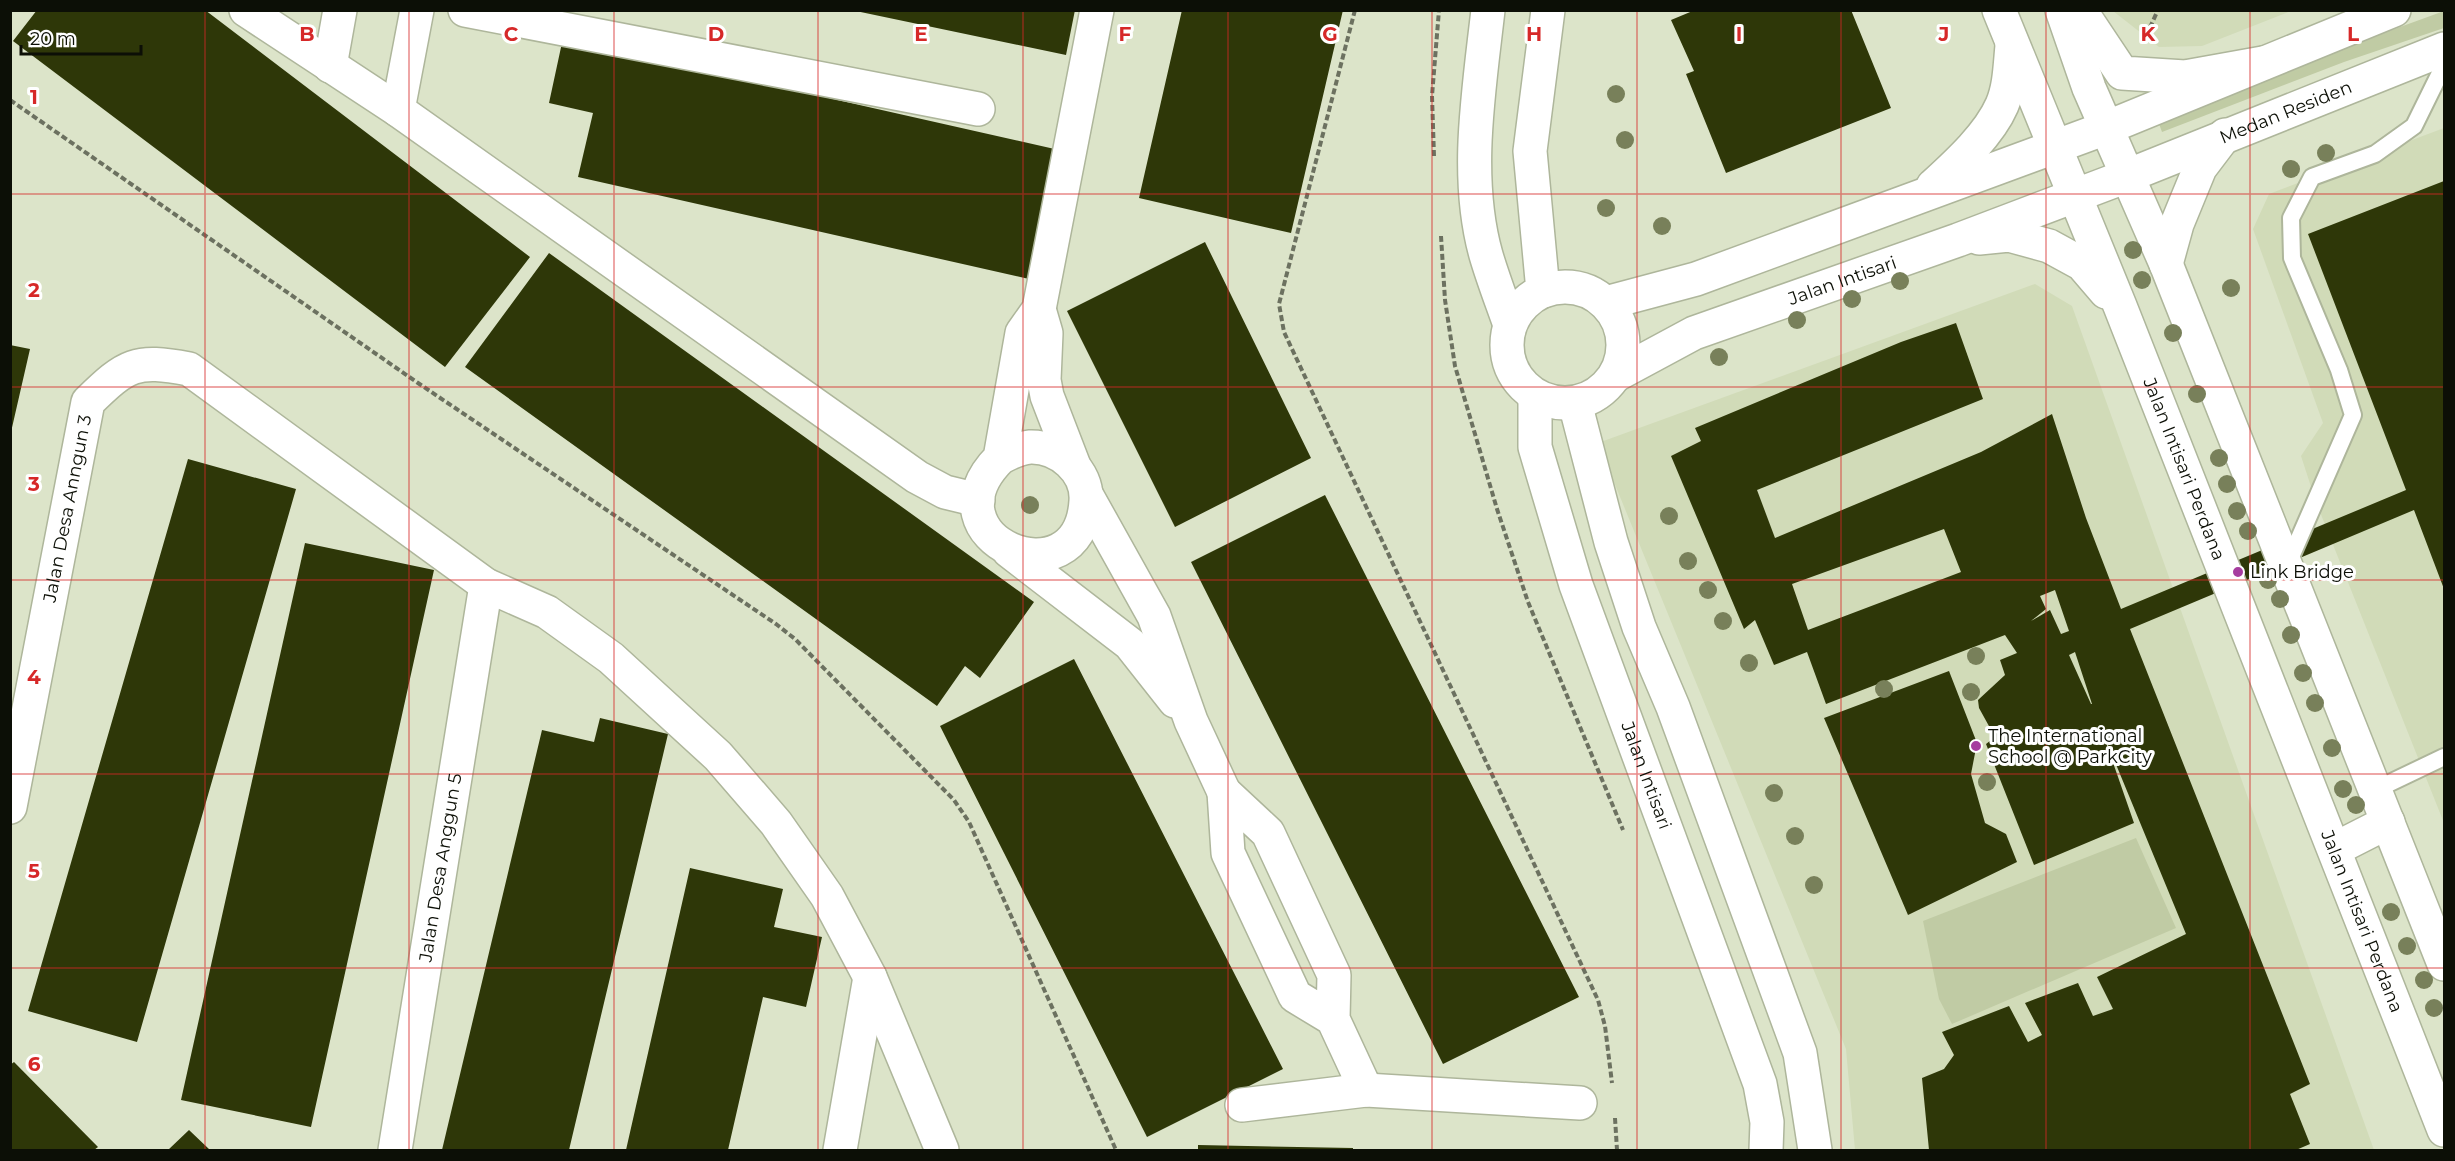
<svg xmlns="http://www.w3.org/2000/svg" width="2455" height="1161" viewBox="0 0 2455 1161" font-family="Montserrat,sans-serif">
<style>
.built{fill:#d1dbb8}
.green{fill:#c0cba4}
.building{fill:#2e3708;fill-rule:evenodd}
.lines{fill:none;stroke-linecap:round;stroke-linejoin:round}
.service-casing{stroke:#aeb69b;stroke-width:20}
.minor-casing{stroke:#aeb69b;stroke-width:36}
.tertiary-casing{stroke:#aeb69b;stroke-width:36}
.path{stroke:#6c7160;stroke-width:4;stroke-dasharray:6 3;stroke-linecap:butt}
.service{stroke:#fff;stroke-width:16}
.minor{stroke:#fff;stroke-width:33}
.tertiary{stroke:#fff;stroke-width:33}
.tree{fill:#78805a}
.grid{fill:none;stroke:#d62828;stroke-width:1.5;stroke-opacity:0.55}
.poi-dot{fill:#a63d9f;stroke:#fff;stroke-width:2}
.labels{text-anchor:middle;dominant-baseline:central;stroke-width:6;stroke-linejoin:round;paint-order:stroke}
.street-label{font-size:18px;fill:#0c0f06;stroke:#fff}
.poi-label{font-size:18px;fill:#0c0f06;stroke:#fff;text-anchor:start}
.grid-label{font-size:20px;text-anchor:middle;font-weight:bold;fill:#d62828;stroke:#fff;stroke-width:6;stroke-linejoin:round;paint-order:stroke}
</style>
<rect width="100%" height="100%" fill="#dce4c9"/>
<!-- built -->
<path class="built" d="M2113 11H2291L2202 46 2159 47Z
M2444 128V823L2316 502 2301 456 2323 423 2253 229 2269 194Z
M2035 284 2072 306 2374 1150H1855L1846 1049 1598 443Z"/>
<!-- green -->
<path class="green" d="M2444 11V28L2344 62 2162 132 2158 121 2315 58Z
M2136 838 2176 928 1952 1024 1939 999 1923 921Z"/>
<!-- building -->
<path class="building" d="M37 10H205L530 257 445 367 13 41Z
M851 10H1075L1066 55Z
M1182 10H1343L1291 233 1139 198Z
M1695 10H1851L1891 108 1726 173 1686 74 1694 71 1671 20Z
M563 38 1059 150 1029 279 578 177 593 113 549 103Z
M2444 181V589L2414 510 2130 629 2310 1084 2290 1094 2310 1144 2296 1150H1929L1922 1078 1944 1069 1954 1055 1942 1032 2009 1006 2028 1042 2042 1035 2025 1003 2078 983 2093 1016 2113 1009 2097 977 2186 934 2101 728 2134 823 2034 865 1986 744 1995 737 1979 708 1978 700 2005 675 2000 660 2017 653 2005 635 1826 704 1807 652 1774 665 1755 620 1744 629 1671 456 1701 441 1695 428 1901 342 1956 323 1983 399 1757 490 1775 538 1981 452 2052 414 2086 518 2121 609 2406 490 2308 234ZM1944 529 1961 572 1808 630 1792 584ZM2055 590 2069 631 2061 634 2050 610 2031 621 2046 609 2040 596ZM2075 652 2092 704H2091L2069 655Z
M1205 242 1311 458 1175 527 1067 311Z
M549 253 1034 602 980 678 965 666 937 706 465 367Z
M10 345 30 349 11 432H10Z
M188 459 296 489 137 1042 28 1011Z
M1325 495 1579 997 1443 1064 1191 562Z
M305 543 434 570 311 1127 181 1100Z
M1074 659 1283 1069 1147 1137 940 726Z
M1949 671 1977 743 1971 774 1985 823 2006 834 2017 862 1908 915 1824 718Z
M600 718 668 734 569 1150H442L542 730 594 742Z
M690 868 783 889 774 927 822 937 806 1007 763 997 728 1150H626Z
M14 1062 98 1147 94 1150H10V1065Z
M189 1130 210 1150H168Z
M1198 1145 1353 1148V1150H1198Z"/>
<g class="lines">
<defs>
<path id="service" d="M2287 566 2353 415 2339 370 2292 258 2291 218 2312 177 2375 154 2414 126 2444 65
M2375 790 2444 757"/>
<g id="minor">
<path d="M246 10 398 110 917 477 945 492 978 500"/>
<path d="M465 10 978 109"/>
<path d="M330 66 340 10"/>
<path d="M398 110 417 10"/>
<path d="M2106 128 2394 10"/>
<path id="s1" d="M2127 176 2444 49"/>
<path d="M1039 309 1046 333 1044 380 1047 396 1074 466"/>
<path d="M1000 458C1009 453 1019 448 1030 447 1059 446 1088 471 1086 501 1080 606 919 539 1000 458L1022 333 1039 309 1097 10"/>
<path d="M1087 496 1154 616 1191 721 1224 792"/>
<path d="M1009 551 1130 644 1175 701"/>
<path id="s2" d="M10 807 88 402C127 364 135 359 189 369L486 585 547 612 611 658 718 756 776 823 827 896 870 977 942 1150"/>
<path d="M1333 1019 1295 996 1228 853 1224 792 1268 833 1334 975 1333 1019 1366 1090"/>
<path d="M1242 1105 1366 1090 1580 1103"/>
<path id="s3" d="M395 1150 486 585"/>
<path d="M840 1150 870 977"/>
</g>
<g id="tertiary">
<path d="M1488 10C1479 90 1464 177 1486 255 1493 279 1502 302 1510 325"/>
<path id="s4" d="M1999 10 2120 306 2444 1130"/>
<path d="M2062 10 2089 88 2166 264 2444 964"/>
<path d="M2080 10 2122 73 2185 77 2263 63"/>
<path d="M1933 186C1957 164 1989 135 2002 105 2010 86 2010 65 2012 46"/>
<path d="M1979 238 2009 235 2049 246 2082 264 2106 292"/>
<path d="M2166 264 2177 224 2200 168 2225 135"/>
<circle cx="1565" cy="345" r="58"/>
<path d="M1543 291 1530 151 1548 10"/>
<path d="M1606 303 1696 279 2106 128"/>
<path id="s5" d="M1616 375 1694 333 1958 240 2127 176"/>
<path id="s6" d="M1535 396V447L1576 585 1760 1084 1767 1122 1766 1150"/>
<path d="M1575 403 1611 542 1639 627 1673 707 1800 1053 1815 1150"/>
<path d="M2335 849 2388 822"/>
</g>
</defs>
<!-- service casing -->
<use href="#service" class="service-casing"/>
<!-- minor casing -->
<use href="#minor" class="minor-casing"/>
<!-- tertiary casing -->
<use href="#tertiary" class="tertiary-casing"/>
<!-- path -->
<path class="path" d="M1355 10 1279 304 1284 332 1598 1000 1605 1026 1612 1083
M2198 10H2206
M2146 36 2158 10
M10 100 418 383 776 624 795 639 954 800 969 822 1116 1150
M1434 156 1432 96 1439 10
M1441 236 1445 300 1455 366 1497 509 1528 602 1623 830
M1615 1118 1617 1150"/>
<!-- service -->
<use href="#service" class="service"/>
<!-- minor -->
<use href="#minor" class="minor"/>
<!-- tertiary -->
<use href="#tertiary" class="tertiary"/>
</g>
<!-- trees -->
<g class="tree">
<circle cx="1616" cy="94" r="9"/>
<circle cx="1625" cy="140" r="9"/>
<circle cx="2326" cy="153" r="9"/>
<circle cx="2291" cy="169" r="9"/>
<circle cx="1606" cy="208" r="9"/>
<circle cx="1662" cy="226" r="9"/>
<circle cx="2133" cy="250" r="9"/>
<circle cx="2142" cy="280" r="9"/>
<circle cx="1900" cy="281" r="9"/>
<circle cx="2231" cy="288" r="9"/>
<circle cx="1852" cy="299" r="9"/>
<circle cx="1797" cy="320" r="9"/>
<circle cx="2173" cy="333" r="9"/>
<circle cx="1719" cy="357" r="9"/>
<circle cx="2197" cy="394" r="9"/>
<circle cx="2219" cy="458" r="9"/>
<circle cx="2227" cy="484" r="9"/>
<circle cx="1030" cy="505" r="9"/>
<circle cx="2237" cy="511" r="9"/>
<circle cx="1669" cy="516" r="9"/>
<circle cx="2248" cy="531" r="9"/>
<circle cx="1688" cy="561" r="9"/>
<circle cx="2268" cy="580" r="9"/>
<circle cx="1708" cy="590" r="9"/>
<circle cx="2280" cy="599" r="9"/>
<circle cx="1723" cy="621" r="9"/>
<circle cx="2291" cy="635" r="9"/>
<circle cx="1976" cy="656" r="9"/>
<circle cx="1749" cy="663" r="9"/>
<circle cx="2303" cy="673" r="9"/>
<circle cx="1884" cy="689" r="9"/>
<circle cx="1971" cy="692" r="9"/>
<circle cx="2315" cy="703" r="9"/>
<circle cx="2332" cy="748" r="9"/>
<circle cx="1987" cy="782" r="9"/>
<circle cx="2343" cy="789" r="9"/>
<circle cx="1774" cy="793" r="9"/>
<circle cx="2356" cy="805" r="9"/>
<circle cx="1795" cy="836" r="9"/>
<circle cx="1814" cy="885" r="9"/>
<circle cx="2391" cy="912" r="9"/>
<circle cx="2407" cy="946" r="9"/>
<circle cx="2424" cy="980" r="9"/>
<circle cx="2434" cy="1008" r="9"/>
</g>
<!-- grid -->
<path class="grid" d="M205 10V1150M409 10V1150M614 10V1150M818 10V1150M1023 10V1150M1228 10V1150M1432 10V1150M1637 10V1150M1841 10V1150M2046 10V1150M2250 10V1150M10 194H2444M10 387H2444M10 580H2444M10 774H2444M10 968H2444"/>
<!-- markers -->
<g class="poi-dot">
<circle cx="2238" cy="572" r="6"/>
<circle cx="1976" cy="746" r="6"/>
</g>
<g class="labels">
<!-- street labels -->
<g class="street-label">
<text stroke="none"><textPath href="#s1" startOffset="171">Medan Residen</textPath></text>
<text stroke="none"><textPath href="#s5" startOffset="246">Jalan Intisari</textPath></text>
<text stroke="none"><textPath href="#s4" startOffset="495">Jalan Intisari Perdana</textPath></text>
<text stroke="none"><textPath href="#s2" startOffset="304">Jalan Desa Anngun 3</textPath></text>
<text stroke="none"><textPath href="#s6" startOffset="398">Jalan Intisari</textPath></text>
<text stroke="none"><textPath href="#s3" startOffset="286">Jalan Desa Anggun 5</textPath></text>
<text stroke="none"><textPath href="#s4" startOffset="981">Jalan Intisari Perdana</textPath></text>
</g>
<!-- poi labels -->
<g class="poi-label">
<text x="2250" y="572">Link Bridge</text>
<text x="1988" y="736">The International<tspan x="1988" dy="21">School @ ParkCity</tspan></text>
</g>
</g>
<g class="grid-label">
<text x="307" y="41">B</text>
<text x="511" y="41">C</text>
<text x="716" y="41">D</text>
<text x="921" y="41">E</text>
<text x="1125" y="41">F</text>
<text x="1330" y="41">G</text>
<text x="1534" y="41">H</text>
<text x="1739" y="41">I</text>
<text x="1944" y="41">J</text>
<text x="2148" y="41">K</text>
<text x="2353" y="41">L</text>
<text x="34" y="104">1</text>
<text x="34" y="297">2</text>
<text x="34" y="491">3</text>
<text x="34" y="684">4</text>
<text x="34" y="878">5</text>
<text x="34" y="1071">6</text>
</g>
<!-- border -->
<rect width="2455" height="1161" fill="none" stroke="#0c0f06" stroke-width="24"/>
<!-- scale -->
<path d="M21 45v9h120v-9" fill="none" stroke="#0c0f06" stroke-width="3"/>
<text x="30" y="45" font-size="18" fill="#0c0f06" stroke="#ffffff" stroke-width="4.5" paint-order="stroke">20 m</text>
</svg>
